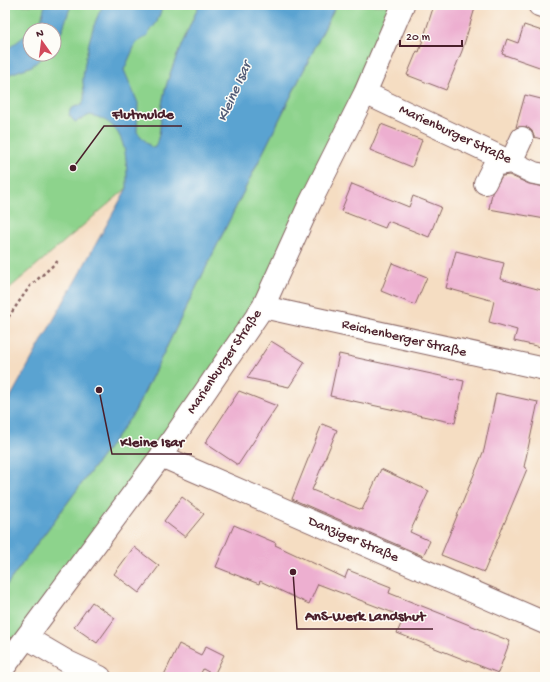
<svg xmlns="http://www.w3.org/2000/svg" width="550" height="682" viewBox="0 0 550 682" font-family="'Gochi Hand',sans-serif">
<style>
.green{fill:#8dd38c;stroke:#6c795c;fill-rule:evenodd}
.water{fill:#5aa3d1;stroke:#52617e}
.building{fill:#edafd0}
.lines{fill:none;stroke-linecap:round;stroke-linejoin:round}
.minor-casing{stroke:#866260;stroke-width:24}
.path{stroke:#866260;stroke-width:2.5;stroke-dasharray:3 3;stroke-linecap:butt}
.minor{stroke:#fff;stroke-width:22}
.labels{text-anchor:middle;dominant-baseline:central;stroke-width:3;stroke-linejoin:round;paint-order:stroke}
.street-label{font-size:14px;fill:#4a1f2b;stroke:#fdfcf7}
.water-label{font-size:15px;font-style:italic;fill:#515a76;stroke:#fdfcf7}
.leader{fill:none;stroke:#4a1f2b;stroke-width:1.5}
.callout-dot{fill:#4a1f2b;stroke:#fdfcf7;stroke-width:1.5}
.callout-label{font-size:15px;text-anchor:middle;font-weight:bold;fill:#4a1f2b;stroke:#fdfcf7;stroke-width:3;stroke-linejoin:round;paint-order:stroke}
</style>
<rect width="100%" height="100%" fill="#fdfcf7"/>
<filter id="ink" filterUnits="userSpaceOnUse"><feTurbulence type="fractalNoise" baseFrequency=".025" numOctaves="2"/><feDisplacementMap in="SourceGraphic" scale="8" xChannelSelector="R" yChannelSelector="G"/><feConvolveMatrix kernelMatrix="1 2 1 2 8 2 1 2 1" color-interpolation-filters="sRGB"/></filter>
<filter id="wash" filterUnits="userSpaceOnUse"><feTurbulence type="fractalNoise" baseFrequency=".012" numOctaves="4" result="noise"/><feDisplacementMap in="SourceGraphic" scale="16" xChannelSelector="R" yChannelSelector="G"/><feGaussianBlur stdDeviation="0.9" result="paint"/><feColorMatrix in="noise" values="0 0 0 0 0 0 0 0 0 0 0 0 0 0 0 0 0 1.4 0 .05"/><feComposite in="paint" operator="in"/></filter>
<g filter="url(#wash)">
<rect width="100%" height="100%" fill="#f5ddc2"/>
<!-- green -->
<path class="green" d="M5 5H199C187 34 169 69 163 99 160 116 162 132 155 148L127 188 5 292ZM30 30H54V54H30Z
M336 5H403L263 307 5 658V587L134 413Z"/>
<!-- water -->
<path class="water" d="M45 5H71L62 31 54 44V30H32L41 20Z
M103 5H163L157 22 146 37 136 43 124 70 138 103 137 132 152 148 155 147C162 132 160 115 163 99 169 68 187 34 199 5H336L134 413 5 587V407L127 188C127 157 127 122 90 115L75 122 69 115 70 110 74 107 82 105C87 95 82 88 83 77 86 52 91 27 103 5Z
M30 32V54H46L32 66 5 76V51Z"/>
<g id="blocks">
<!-- building -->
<path class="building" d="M434 5H466L475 8 462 51 446 90 407 75 417 51 419 52Z
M524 25 545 32V69L502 54 507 39 518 43Z
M525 95 545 100V140L534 137 532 131 527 127H516Z
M381 124 422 140 412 167 370 150Z
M509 175 529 184 545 187V219L489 209 492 193 502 176Z
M352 184 409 207 413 196 441 207 429 237 388 221 385 228 341 211Z
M456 251 504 263 500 279 545 291V348L514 341 517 330 489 322 494 301 446 288Z
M392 263 427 277 415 305 381 291Z
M271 341 305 362 289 387 247 378Z
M339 354 464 381 455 423 330 396Z
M239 391 277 406 238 465 205 443Z
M496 393 538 402 524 467 527 469 484 572 441 555 484 450Z
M322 424 337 430 312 490 362 510 381 469 429 491 410 532 430 541 423 556 292 499Z
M182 497 204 514 185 537 164 521Z
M234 525 276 543 275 545 345 578 348 570 391 587 389 593 510 641 498 673 397 633 404 617 318 584 309 604 260 581 259 584 216 567Z
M134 547 159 566 139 593 114 574Z
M92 602 115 618 97 643 74 627Z
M179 644 201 655 206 646 224 655 214 675 203 669 199 677H163Z"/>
</g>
</g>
<g filter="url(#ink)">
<use href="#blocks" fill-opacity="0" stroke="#866260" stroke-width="1"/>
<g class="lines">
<defs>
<path id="minor" d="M539 5 545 7
M365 93 534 173 545 175
M485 183 494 165 511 162 522 138
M263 307 545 369
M161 456 545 623
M27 638 68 662 100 677
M5 666 161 456 263 307 310 203 365 93 403 5"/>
</defs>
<!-- minor casing -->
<use href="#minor" class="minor-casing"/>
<!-- path -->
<path class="path" d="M5 322 30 286 59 260"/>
<!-- minor -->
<use href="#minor" class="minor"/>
</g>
</g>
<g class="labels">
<!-- street labels -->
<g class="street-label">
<text transform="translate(455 135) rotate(25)">Marienburger Straße</text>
<text transform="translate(404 339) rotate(13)">Reichenberger Straße</text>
<text transform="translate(225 362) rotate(-56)">Marienburger Straße</text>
<text transform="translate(353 540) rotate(23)">Danziger Straße</text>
</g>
<!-- water labels -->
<g class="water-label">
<text transform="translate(235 92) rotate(-66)">Kleine Isar</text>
</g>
</g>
<!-- callouts -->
<path class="leader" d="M73 168L104 126H182M99 390L112 454H192M293 572L297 629H433"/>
<g class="callout-dot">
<circle cx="73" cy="168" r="4"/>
<circle cx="99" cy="390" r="4"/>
<circle cx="293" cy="572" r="4"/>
</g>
<g class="callout-label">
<text x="143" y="118">Flutmulde</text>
<text x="152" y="446">Kleine Isar</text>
<text x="365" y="620">AnS-Werk Landshut</text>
</g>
<!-- margin -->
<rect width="550" height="682" fill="none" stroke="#fdfcf7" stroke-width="20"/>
<!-- north arrow -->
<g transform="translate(42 42) rotate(346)"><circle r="19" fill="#fdfcf7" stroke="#b5a4a5"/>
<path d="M0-3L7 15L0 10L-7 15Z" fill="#d1495b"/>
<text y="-6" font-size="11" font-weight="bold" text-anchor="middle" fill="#4a1f2b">N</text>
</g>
<!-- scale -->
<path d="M400 40v6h62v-6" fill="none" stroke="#4a1f2b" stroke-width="2"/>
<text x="406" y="40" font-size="12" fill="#4a1f2b" stroke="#fdfcf7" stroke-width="3" paint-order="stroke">20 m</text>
</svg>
